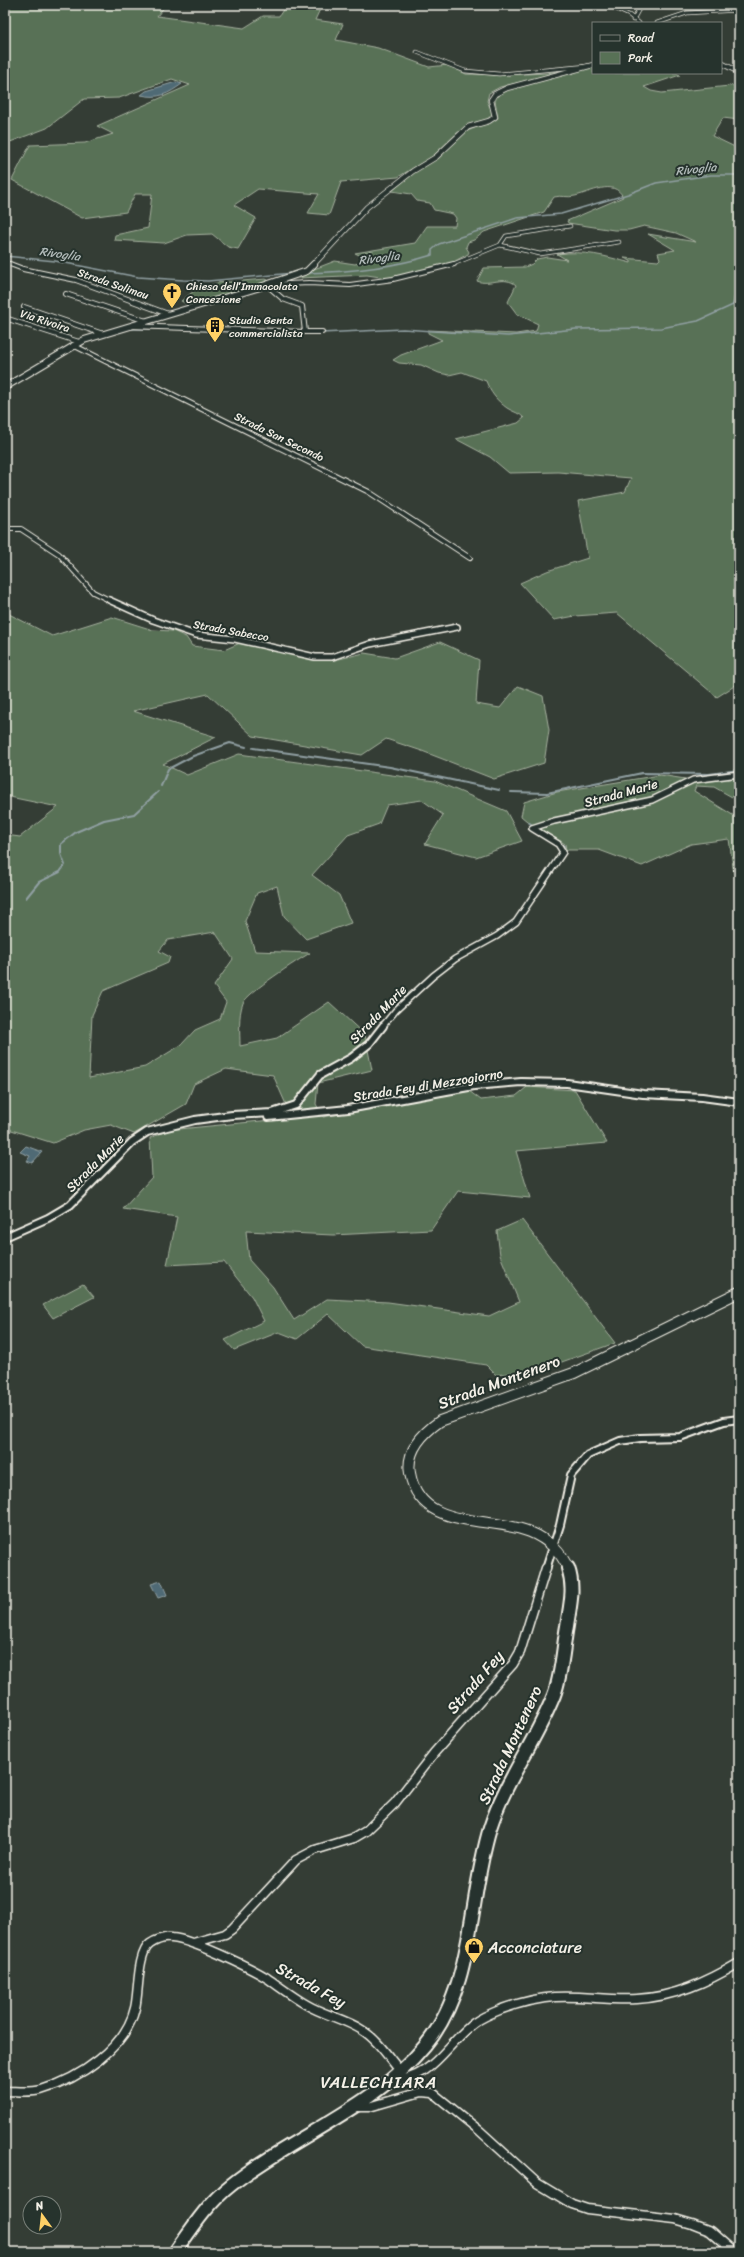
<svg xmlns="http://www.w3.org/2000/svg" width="744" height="2257" viewBox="0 0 744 2257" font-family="Sriracha,sans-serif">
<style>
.green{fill:#587156;stroke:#a6b19f;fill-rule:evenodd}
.water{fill:#4f6a75;stroke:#91a0a3}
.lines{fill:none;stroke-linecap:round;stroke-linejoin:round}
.stream-far1{stroke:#91a0a3;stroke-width:1.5}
.stream{stroke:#91a0a3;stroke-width:2}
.street-far4-casing{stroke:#f4f1e8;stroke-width:4.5}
.street-far3-casing{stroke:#f4f1e8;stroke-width:6}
.street-far2-casing{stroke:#f4f1e8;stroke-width:8}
.street-far1-casing{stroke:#f4f1e8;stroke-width:10}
.street-casing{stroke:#f4f1e8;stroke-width:11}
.secondary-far3-casing{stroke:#f4f1e8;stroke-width:6}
.secondary-far2-casing{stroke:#f4f1e8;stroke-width:8}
.secondary-far1-casing{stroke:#f4f1e8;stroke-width:12}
.secondary-casing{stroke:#f4f1e8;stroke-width:16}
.street-far4{stroke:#26332d;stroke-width:3}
.street-far3{stroke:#26332d;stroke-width:4}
.street-far2{stroke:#26332d;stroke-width:5}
.street-far1{stroke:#26332d;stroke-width:6}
.street{stroke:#26332d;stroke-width:8}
.secondary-far3{stroke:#26332d;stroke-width:4.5}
.secondary-far2{stroke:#26332d;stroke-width:6}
.secondary-far1{stroke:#26332d;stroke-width:10}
.secondary{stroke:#26332d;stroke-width:12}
.labels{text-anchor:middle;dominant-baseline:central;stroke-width:4;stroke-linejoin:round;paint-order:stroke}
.far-street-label{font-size:11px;fill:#f4f1e8;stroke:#26332d}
.far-poi-label{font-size:11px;fill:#f4f1e8;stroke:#26332d;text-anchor:start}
.far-water-label{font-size:12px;font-style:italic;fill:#b2bbba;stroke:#26332d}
.street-label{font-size:13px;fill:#f4f1e8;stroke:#26332d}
.near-street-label{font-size:16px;fill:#f4f1e8;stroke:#26332d}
.near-poi-label{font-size:16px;fill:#f4f1e8;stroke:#26332d;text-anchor:start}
.near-neighbourhood-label{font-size:17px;letter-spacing:1px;fill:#f4f1e8;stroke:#26332d}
</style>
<rect width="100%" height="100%" fill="#343d35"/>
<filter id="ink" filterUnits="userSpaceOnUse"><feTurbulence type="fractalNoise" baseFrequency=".025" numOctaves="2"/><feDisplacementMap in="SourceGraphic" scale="8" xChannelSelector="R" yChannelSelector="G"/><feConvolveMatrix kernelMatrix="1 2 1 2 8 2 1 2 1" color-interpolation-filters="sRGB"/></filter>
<g filter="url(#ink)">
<!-- green -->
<path class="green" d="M5 5H166L157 16 244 28 263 16H279L286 5H322L315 20 343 24 336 40 378 48 429 67 448 65 466 74 500 75 547 73 577 67 574 70 500 87 489 93 487 101 493 113 488 119 457 133 433 156 398 177 341 182 329 215 308 213 319 194 258 189 234 205 256 218 238 249 228 247 212 234 187 235 164 243 114 240 115 235 148 228 152 194H135L126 212 82 218 12 180 30 145 85 143 113 134 97 126 190 85 172 79 119 98 84 99 47 128 5 144Z
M593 67V73H676L680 75 644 87 651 91 662 93 739 85V120L723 118 712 136 739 149V683L717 697 617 613 575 616 554 620 520 583 547 571 588 558 578 501 625 492 631 478 558 472 509 473 490 457 456 439 518 423 524 418C520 413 513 412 507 408 497 401 490 392 486 381L462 372 449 375 439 373 421 365 399 363 393 360 401 355 442 340 428 333V330L516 334 536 331 538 324 517 314 508 302 516 285C505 275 489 286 477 281L484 268 525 267 532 264 537 259 547 257 567 260 557 254C585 250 604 256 631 263V261L624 258 658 261 660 259 658 253 675 250 648 234 696 242 676 233 644 226 629 230H614L568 223 567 221 623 197C614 178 590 193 575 196 568 198 561 195 554 197L544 212 484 232 474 240 468 242 466 247 469 252 468 254 448 265 387 278 367 275 299 278 296 276 335 261 355 264 369 260 355 253 415 243 427 226H455L456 218 453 214 434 210 430 203 417 201 411 194 392 191 416 171 440 157 465 132 498 118 495 101 499 93 519 85Z
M266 279 271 282 191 306 181 301 194 291 217 283Z
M5 612 52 636 112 617 153 630 173 631 186 637 192 646 224 650 240 643 315 660H335L364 653 395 658 440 642 479 660 476 704 500 708 518 686 543 696 549 730 544 763 494 779 422 751 386 739 362 755 253 736 208 694 133 711 216 737 163 764 187 775 239 754 435 781 506 811 522 841 476 857 425 844 443 815 422 800 387 805 379 824 348 835 312 875 339 895 351 923 306 939 284 916 277 886 257 893 245 921 255 951 310 953C298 960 248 992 243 1003 238 1016 240 1032 240 1046L277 1038 329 1002 365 1035 372 1070 318 1083 316 1104 323 1117 469 1091 481 1100 516 1096 527 1087 575 1090 607 1143 516 1151 530 1198 458 1191 431 1230 333 1235 246 1231 249 1260 273 1287 294 1320 327 1299 388 1302 489 1316 519 1302 500 1255 497 1231 522 1220 615 1343 542 1369 496 1375 486 1365 362 1346 328 1314 297 1339 279 1332 234 1350 225 1340 264 1321 252 1297 224 1262 167 1265 177 1217 123 1209 152 1177 150 1138 169 1130 292 1118 273 1075 226 1069 194 1084 186 1104 134 1134 111 1125 84 1130 53 1143 5 1128V835L20 837 58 807 5 796ZM215 932 233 959 214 986 226 1002 220 1019 195 1030 181 1045 145 1067 89 1078 92 1015 103 991 168 963 170 957 159 951 168 940Z
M660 775 698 781 739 777V793L732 797 714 787 696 786 694 791 739 819V875L734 874 729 839 691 844 642 866 599 850H566L565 844C550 834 534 828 521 816L524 802 557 792Z
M83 1284 94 1297 53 1318 43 1305Z"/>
<!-- water -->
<path class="water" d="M176 82 182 84C168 94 159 99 141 95L146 91Z
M26 1146 42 1152 32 1163 27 1161 30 1156 20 1152Z
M161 1581 167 1595 158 1598 151 1584Z"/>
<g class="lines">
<!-- stream-far1 -->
<path class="stream-far1" d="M5 256 55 261 138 277 183 280 208 281 293 273
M306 273C349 272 391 268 432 255V250L439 244 517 218 561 214 628 194 656 183 711 175H739
M127 329H150
M197 330 272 333
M321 333 403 329 508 336 576 329 661 328 698 321 733 305 739 274"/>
<!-- stream -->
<path class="stream" d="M253 748 390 767 499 790
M161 786 168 769 193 756 230 743 246 747
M511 792 547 793 642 773 709 774 739 770
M528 822 543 832
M552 837 564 846
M26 898 39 882 60 872 65 865 61 854V844L76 832 104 820 134 814 158 792"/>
<defs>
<path id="street-far4" d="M607 5 629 15 639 23
M633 5 639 9 633 20
M657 23 687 13 739 10
M417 52 465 71 499 74 588 66
M500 245 506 236 570 226
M5 262 12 265
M451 265 500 245 540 254 619 242"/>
<path id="street-far3" d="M10 264 23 269 76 280 168 314
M267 285 309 283 350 285 393 279 454 264
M66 294 146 321
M24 307 103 334
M5 318 79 342
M129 326 305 332 302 306 283 299 267 285
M305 332H322
M73 345 369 492 470 558
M5 529H21L59 554 93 592 111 601"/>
<path id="street-far2" d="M109 600 153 620 196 635 235 639 315 657H332L370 644 457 627
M382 1027 396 1010 433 976 455 959 497 936 516 922 563 852 558 844 532 828 554 821 652 800 693 780 739 774"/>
<path id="street-far1" d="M268 1117 348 1109 474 1086 521 1082 567 1083 643 1094 702 1097 739 1102
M5 1237 48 1218 70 1205 132 1142 147 1132 195 1120 232 1115 272 1113 296 1105 320 1075 351 1058 369 1044 383 1026
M546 1569 560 1525 571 1475 588 1455 620 1441 640 1438 680 1437 724 1421 739 1419"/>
<path id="street" d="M193 1943 225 1934 232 1929 296 1860 315 1850 354 1838 366 1831 395 1803 434 1753 513 1664 520 1652 546 1568
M390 2081C432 2081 445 2045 474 2023 482 2017 492 2013 502 2009 519 2003 536 1998 555 1997 582 1995 609 2001 637 1999 674 1997 707 1982 739 1963
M5 2091C17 2091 30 2093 41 2090 79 2079 126 2048 135 2008 139 1993 137 1953 150 1944 156 1940 165 1937 172 1938 193 1940 249 1967 267 1978 280 1987 293 1997 307 2005 324 2015 345 2019 362 2030 378 2040 389 2058 401 2072
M358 2107H369L421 2092 433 2093 480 2131 537 2183 572 2204 587 2209 675 2219 692 2224 710 2231 734 2252"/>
<path id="secondary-far3" d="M721 63 739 72
M313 265 367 207 413 171 436 157 468 127 489 121 495 117 491 100 495 94 507 88 593 65"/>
<path id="secondary-far2" d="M5 387 84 340 257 288 307 271 314 264"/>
<path id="secondary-far1" d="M568 1569C562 1552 547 1539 530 1532 491 1515 420 1532 410 1473 406 1450 423 1433 440 1421L574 1373 739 1292"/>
<path id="secondary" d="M175 2252C192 2228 208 2203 231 2185 293 2136 374 2108 425 2046 475 1986 468 1899 490 1828 505 1781 536 1741 554 1695 562 1674 563 1648 567 1626 570 1605 575 1588 568 1568"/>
</defs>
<!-- street-far4 casing -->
<use href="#street-far4" class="street-far4-casing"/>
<!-- street-far3 casing -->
<use href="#street-far3" class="street-far3-casing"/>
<!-- street-far2 casing -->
<use href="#street-far2" class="street-far2-casing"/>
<!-- street-far1 casing -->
<use href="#street-far1" class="street-far1-casing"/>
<!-- street casing -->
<use href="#street" class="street-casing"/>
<!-- secondary-far3 casing -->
<use href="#secondary-far3" class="secondary-far3-casing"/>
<!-- secondary-far2 casing -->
<use href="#secondary-far2" class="secondary-far2-casing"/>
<!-- secondary-far1 casing -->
<use href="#secondary-far1" class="secondary-far1-casing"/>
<!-- secondary casing -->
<use href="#secondary" class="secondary-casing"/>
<!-- street-far4 -->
<use href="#street-far4" class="street-far4"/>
<!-- street-far3 -->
<use href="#street-far3" class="street-far3"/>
<!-- street-far2 -->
<use href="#street-far2" class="street-far2"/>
<!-- street-far1 -->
<use href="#street-far1" class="street-far1"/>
<!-- street -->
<use href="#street" class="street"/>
<!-- secondary-far3 -->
<use href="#secondary-far3" class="secondary-far3"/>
<!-- secondary-far2 -->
<use href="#secondary-far2" class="secondary-far2"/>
<!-- secondary-far1 -->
<use href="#secondary-far1" class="secondary-far1"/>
<!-- secondary -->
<use href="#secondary" class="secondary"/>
</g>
</g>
<!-- icons -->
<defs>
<symbol id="church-pin" viewBox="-11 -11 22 30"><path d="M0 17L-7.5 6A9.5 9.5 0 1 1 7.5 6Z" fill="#ffd166" stroke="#26332d"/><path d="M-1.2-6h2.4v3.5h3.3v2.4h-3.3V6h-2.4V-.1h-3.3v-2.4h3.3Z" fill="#111"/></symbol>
<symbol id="building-pin" viewBox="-11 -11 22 30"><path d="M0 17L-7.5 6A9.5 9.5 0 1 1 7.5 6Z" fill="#ffd166" stroke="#26332d"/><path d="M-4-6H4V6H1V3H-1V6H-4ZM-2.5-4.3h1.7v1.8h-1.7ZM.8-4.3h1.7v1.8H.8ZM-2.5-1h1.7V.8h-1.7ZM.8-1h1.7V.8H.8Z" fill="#111"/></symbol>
<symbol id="shop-pin" viewBox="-11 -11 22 30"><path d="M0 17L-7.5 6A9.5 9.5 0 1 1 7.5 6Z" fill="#ffd166" stroke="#26332d"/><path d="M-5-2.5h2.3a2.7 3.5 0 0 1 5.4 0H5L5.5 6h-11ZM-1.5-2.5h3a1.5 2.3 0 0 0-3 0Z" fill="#111"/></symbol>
</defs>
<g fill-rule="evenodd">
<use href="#church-pin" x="161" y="281" width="22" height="30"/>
<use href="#building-pin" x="204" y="315" width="22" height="30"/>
<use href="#shop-pin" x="463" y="1936" width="22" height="30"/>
</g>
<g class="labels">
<!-- far-street labels -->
<g class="far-street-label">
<text transform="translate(113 284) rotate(19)">Strada Salimau</text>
<text transform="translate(45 321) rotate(18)">Via Rivoira</text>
<text transform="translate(279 437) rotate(26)">Strada San Secondo</text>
<text transform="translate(231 631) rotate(10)">Strada Sabecco</text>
</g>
<!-- far-poi labels -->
<g class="far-poi-label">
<text x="186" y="286">Chiesa dell′Immacolata<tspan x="186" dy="13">Concezione</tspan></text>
<text x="229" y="320">Studio Genta<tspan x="229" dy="13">commercialista</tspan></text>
</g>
<!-- far-water labels -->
<g class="far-water-label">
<text transform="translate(696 169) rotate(-6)">Rivoglia</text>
<text transform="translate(60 254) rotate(8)">Rivoglia</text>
<text transform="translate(379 258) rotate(-7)">Rivoglia</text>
</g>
<!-- street labels -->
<g class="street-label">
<text transform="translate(621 793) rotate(-15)">Strada Marie</text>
<text transform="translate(378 1014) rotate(-46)">Strada Marie</text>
<text transform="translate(428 1085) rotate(-9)">Strada Fey di Mezzogiorno</text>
<text transform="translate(95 1163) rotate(-45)">Strada Marie</text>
</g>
<!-- near-street labels -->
<g class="near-street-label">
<text transform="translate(499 1382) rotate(-20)">Strada Montenero</text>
<text transform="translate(475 1682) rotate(-49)">Strada Fey</text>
<text transform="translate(510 1745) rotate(-65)">Strada Montenero</text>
<text transform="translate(311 1985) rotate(29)">Strada Fey</text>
</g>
<!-- near-poi labels -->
<g class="near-poi-label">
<text x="488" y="1947">Acconciature</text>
</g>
<!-- near-neighbourhood labels -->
<g class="near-neighbourhood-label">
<text x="379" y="2082">VALLECHIARA</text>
</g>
</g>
<!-- margin -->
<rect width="744" height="2257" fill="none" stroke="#26332d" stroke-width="20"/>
<rect x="10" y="10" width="724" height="2237" fill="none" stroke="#f4f1e8" stroke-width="1.5" filter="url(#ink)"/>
<!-- legend -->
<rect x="592" y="22" width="130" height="52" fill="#26332d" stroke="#787f78"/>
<rect x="600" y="35" width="20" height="6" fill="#26332d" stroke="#787f78"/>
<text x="628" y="42" font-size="12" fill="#f4f1e8">Road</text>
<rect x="600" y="52" width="20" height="12" fill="#587156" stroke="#787f78"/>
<text x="628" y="62" font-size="12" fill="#f4f1e8">Park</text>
<!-- north arrow -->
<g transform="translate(42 2215) rotate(345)"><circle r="19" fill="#26332d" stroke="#787f78"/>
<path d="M0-3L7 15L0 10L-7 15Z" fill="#ffd166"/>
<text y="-6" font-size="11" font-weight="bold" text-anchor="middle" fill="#f4f1e8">N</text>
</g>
</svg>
